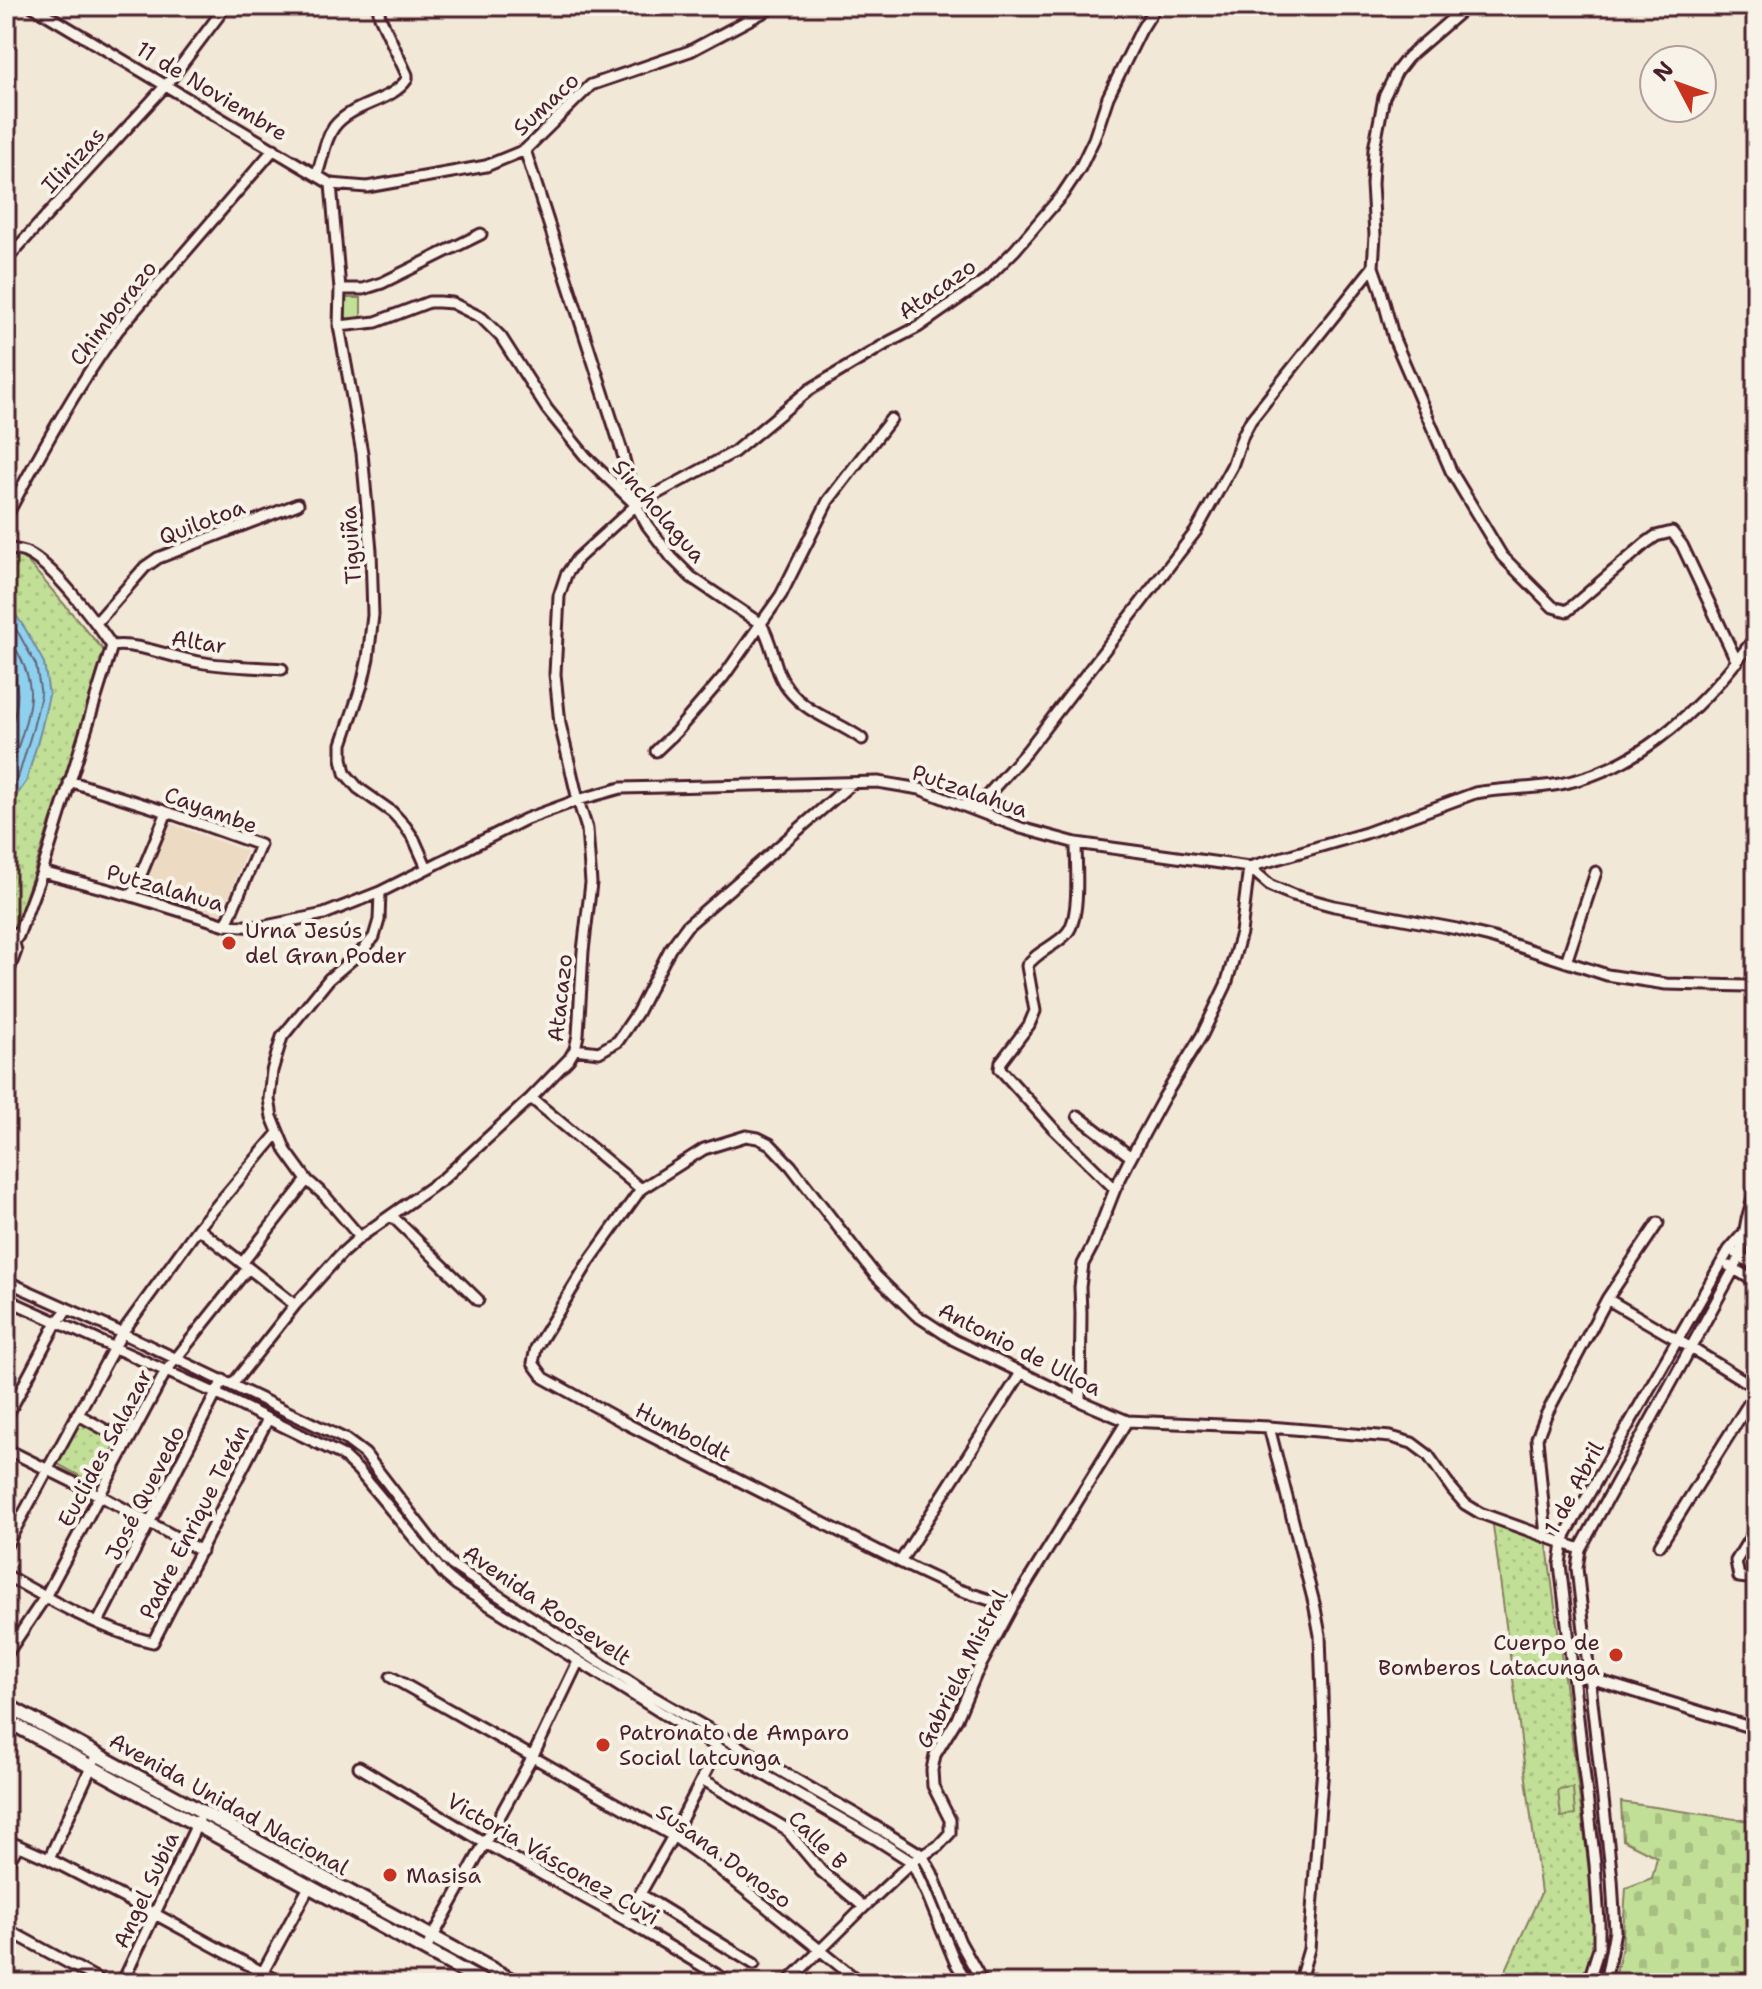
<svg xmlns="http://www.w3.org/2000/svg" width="1762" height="1989" viewBox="0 0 1762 1989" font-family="'Shantell Sans',sans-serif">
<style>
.built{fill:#eddac2}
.cemetery{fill:url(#cemetery-stones);stroke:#867f61;stroke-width:2}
.park{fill:url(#park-dots);stroke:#867f61;stroke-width:2}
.pitch{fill:#c2df97;stroke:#867f61;stroke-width:2}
.water{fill:#8ed1ef;stroke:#738aa1;stroke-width:2}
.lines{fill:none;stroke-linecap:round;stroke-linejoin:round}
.shore{stroke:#656679;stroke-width:2}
.minor-casing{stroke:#4a1f2b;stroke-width:15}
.major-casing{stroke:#4a1f2b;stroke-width:18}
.minor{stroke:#f7f3e8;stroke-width:9}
.major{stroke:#f7f3e8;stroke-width:12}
.poi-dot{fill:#c8321e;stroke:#f7f3e8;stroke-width:3}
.labels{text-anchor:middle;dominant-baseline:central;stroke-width:8;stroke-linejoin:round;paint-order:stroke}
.street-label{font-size:22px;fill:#4a1f2b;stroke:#f7f3e8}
.poi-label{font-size:22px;fill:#4a1f2b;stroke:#f7f3e8;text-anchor:start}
</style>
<defs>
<pattern id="cemetery-stones" width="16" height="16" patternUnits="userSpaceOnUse" patternTransform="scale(2)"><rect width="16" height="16" fill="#c2df97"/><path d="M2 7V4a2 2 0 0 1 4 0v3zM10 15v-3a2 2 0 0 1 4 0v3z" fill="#a8bf82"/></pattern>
<pattern id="park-dots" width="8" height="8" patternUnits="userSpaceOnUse" patternTransform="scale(2)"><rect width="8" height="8" fill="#c2df97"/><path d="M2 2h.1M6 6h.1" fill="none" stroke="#a8bf82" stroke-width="1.8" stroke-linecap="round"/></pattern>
</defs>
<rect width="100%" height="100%" fill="#f2e8d7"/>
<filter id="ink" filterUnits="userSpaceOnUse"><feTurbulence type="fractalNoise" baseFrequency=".0125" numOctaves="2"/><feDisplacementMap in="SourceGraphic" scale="16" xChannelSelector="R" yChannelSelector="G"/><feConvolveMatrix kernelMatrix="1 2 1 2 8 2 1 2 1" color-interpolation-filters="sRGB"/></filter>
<g filter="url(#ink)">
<!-- built -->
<path class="built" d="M163 821 246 851 221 918 138 888Z"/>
<!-- cemetery -->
<path class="cemetery" d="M1621 1802 1756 1822V1983H1614L1622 1947 1626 1888 1652 1878 1657 1857 1623 1840Z"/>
<!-- park -->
<path class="park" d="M16 554 28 562 106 653 15 929 6 925V555Z
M78 1420 117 1442 94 1484 54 1462Z
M1492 1518 1546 1537 1599 1948 1585 1983H1500L1541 1893Z"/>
<!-- pitch -->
<path class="pitch" d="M344 298H361V319H344Z
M1573 1788 1575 1815 1561 1817 1558 1790Z"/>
<!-- water -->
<path class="water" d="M6 604 9 605 26 630 44 663 49 695 41 730 26 782 6 810Z"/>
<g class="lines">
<!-- shore -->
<path class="shore" d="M6 615 19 634 36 665 41 695 33 728 18 778 6 796
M6 633C18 651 29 670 30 692 31 714 16 752 9 774L6 779
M6 656C25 691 17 707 6 743"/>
<defs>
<path id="minor" d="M32 6 331 184 367 187 486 166 525 150 591 85 690 51 775 6
M525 150 622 451 635 502
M317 174C323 158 324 141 334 127 352 103 391 103 407 79V75L380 17 378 6
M331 184 340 289 339 326 362 453 371 551 373 615 368 658 362 685 342 744V758L345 773 358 788 392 812 405 826 414 839 427 868
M6 260 167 84 226 6
M1373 267 1380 287 1394 339 1451 471 1502 556 1553 607 1567 611 1646 543 1656 536 1672 532 1682 545 1737 662
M340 289H363L382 283 481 234
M339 326 376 322 429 302H439L452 303 482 318 501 337 547 409 586 457 636 505 647 525 672 558 691 577 761 624C774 644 773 670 788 689 808 715 838 721 862 739
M6 517C40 453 75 389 118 330L274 149
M6 548C12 549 19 550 25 552 52 563 95 621 112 646
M96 623 145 567 158 558 298 504
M112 646C137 642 173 658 199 662 226 667 255 667 282 669
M656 751 676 732 724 676 781 595 828 501 891 419
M69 781 167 812 260 845 226 925
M975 809 1027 751 1196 531 1232 466 1243 435 1251 420 1373 267 1375 235 1372 184 1374 149 1384 97 1397 71 1408 57 1467 6
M1076 843C1076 865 1081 917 1067 933 1056 946 1037 951 1027 966L1035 1011 1029 1025 1001 1062 1000 1069 1053 1128 1115 1189
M1249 867 1271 886 1293 895 1334 906 1457 929 1490 937 1607 975 1666 984 1747 986 1756 989
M42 872 132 896 226 925 261 927 324 914 380 892 526 819 578 800 621 788 878 782 920 789 1021 828 1076 843 1249 867 1366 833 1475 793C1503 788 1532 789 1560 784 1644 768 1708 701 1756 636
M132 896 167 812
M6 931 18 936
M6 953 18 936 42 872 112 646
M1566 962 1596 872
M6 978 16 951 14 943
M575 1049 599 1052 618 1041 637 1013 670 949 687 926 851 784
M531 1098 641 1189 704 1149 746 1136 758 1138 770 1144 791 1166 876 1276 916 1315 954 1340 1080 1401 1127 1421 1269 1427 1391 1437 1412 1443 1428 1455 1452 1489 1465 1504 1480 1513 1580 1549
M1078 1116 1131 1157
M641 1189 588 1263 536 1348 533 1363 544 1378 627 1424 914 1569 959 1590 1012 1607
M392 1216 478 1300
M198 1228 295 1305
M360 1237 325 1196 307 1180 286 1151 272 1117 269 1099 272 1071 282 1037 329 979 362 951 374 937 379 920 380 892
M1735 1253 1756 1266
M243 1262 307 1180
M1729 1266 1756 1282
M6 1281 122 1333 345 1439 365 1454 445 1558 452 1565 643 1691 855 1814 922 1855 932 1873 960 1942 983 1983
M6 1299 217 1394 342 1455 358 1470 445 1575 457 1585 718 1748 876 1839 912 1862 927 1894 955 1962 968 1983
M1607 1299 1678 1340 1756 1388
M232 1385 295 1305 340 1255 360 1237 444 1178 531 1098 569 1059 575 1049 578 1035 583 951 591 883 587 829 578 800 560 724 555 674 559 596 566 575 577 559 636 505 734 452 809 390 889 342 918 327 984 281 1015 250 1062 195 1080 168 1094 139 1108 97 1141 30 1156 6
M1080 1401 1081 1313 1080 1287 1083 1264 1093 1245 1115 1189 1128 1163 1164 1097 1202 1035 1226 985 1241 933 1249 867
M77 1414 127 1442
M6 1418 57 1322 68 1309
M1269 1427 1314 1603 1320 1635 1324 1754 1309 1949 1299 1983
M6 1449 101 1496 201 1551
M1756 1528 1736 1561 1739 1577 1756 1579
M1546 1537 1537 1438 1546 1415 1607 1299 1658 1223
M1660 1545 1756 1392
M6 1546 122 1333 198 1228 278 1133
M900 1562 1021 1373
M6 1575C48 1599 106 1632 153 1642L268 1419
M98 1622 223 1380
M6 1655 45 1597 166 1371 248 1268
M1573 1675 1590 1678 1756 1729
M391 1677 673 1836 718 1868 861 1983
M359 1767 485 1843 625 1920 731 1983
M702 1779 785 1828 821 1871 864 1907
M6 1840 49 1859 155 1914 282 1983
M49 1859 94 1761
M6 1866 18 1846
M640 1894 754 1964
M625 1920 673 1836 718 1748
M6 1929 105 1983
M425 1951 533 1756 578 1662
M122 1983 199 1820
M257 1983 309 1887
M787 1983 864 1907 912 1862 938 1846 950 1833V1820L933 1786 932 1770 935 1755 957 1719 976 1674 1012 1607 1127 1421
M1588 1983 1599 1948V1923L1595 1864 1560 1564 1563 1543 1567 1532 1729 1250 1742 1235
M1605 1983 1615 1931 1612 1879 1577 1568 1580 1549 1734 1269 1740 1256 1747 1219 1756 1188"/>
<path id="major" d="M6 1705 517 1983
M6 1720 485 1983"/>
</defs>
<!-- minor casing -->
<use href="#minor" class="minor-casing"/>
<!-- major casing -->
<use href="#major" class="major-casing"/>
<!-- minor -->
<use href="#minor" class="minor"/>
<!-- major -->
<use href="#major" class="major"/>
</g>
</g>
<!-- markers -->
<g class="poi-dot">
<circle cx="229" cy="943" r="8"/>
<circle cx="1616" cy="1655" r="8"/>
<circle cx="603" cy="1745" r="8"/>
<circle cx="390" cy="1875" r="8"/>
</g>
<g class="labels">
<!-- street labels -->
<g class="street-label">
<text transform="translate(212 91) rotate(31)">11 de Noviembre</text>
<text transform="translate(546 104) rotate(-43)">Sumaco</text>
<text transform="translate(73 160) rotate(-47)">Ilinizas</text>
<text transform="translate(937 289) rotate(-35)">Atacazo</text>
<text transform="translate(113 313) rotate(-52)">Chimborazo</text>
<text transform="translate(659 511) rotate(49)">Sincholagua</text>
<text transform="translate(202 522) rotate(-21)">Quilotoa</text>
<text transform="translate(351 545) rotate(-94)">Tiguiña</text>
<text transform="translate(199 642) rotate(9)">Altar</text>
<text transform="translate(970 791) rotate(19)">Putzalahua</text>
<text transform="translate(211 810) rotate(20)">Cayambe</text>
<text transform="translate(165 888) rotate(16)">Putzalahua</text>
<text transform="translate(560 998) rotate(-84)">Atacazo</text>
<text transform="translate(1020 1349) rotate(27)">Antonio de Ulloa</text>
<text transform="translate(683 1432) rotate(27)">Humboldt</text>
<text transform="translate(105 1448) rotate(-62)">Euclides Salazar</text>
<text transform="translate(1574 1488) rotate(-62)">1 de Abril</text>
<text transform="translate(145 1493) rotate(-63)">José Quevedo</text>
<text transform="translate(194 1522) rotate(-63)">Padre Enrique Terán</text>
<text transform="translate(547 1605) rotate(34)">Avenida Roosevelt</text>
<text transform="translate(962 1669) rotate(-63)">Gabriela Mistral</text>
<text transform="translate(229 1804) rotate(29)">Avenida Unidad Nacional</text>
<text transform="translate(818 1840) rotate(45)">Calle B</text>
<text transform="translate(724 1856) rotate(36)">Susana Donoso</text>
<text transform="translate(553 1859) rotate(30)">Victoria Vásconez Cuvi</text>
<text transform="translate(146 1890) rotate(-65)">Angel Subia</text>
</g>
<!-- poi labels -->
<g class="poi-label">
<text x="245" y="930">Urna Jesús<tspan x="245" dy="25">del Gran Poder</tspan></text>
<text x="1600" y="1642" text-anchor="end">Cuerpo de<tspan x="1600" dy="25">Bomberos Latacunga</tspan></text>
<text x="619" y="1732">Patronato de Amparo<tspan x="619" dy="25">Social latcunga</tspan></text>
<text x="406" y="1875">Masisa</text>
</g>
</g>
<!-- margin -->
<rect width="1762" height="1989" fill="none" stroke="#f7f3e8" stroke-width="32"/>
<rect x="16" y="16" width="1730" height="1957" fill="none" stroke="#4a1f2b" stroke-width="3" filter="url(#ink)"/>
<!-- north arrow -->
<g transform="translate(1678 84) rotate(311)"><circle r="38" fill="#f7f3e8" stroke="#b29e9c" stroke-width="2"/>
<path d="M0-6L14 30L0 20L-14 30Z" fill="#c8321e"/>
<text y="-12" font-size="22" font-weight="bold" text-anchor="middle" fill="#4a1f2b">N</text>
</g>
</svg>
